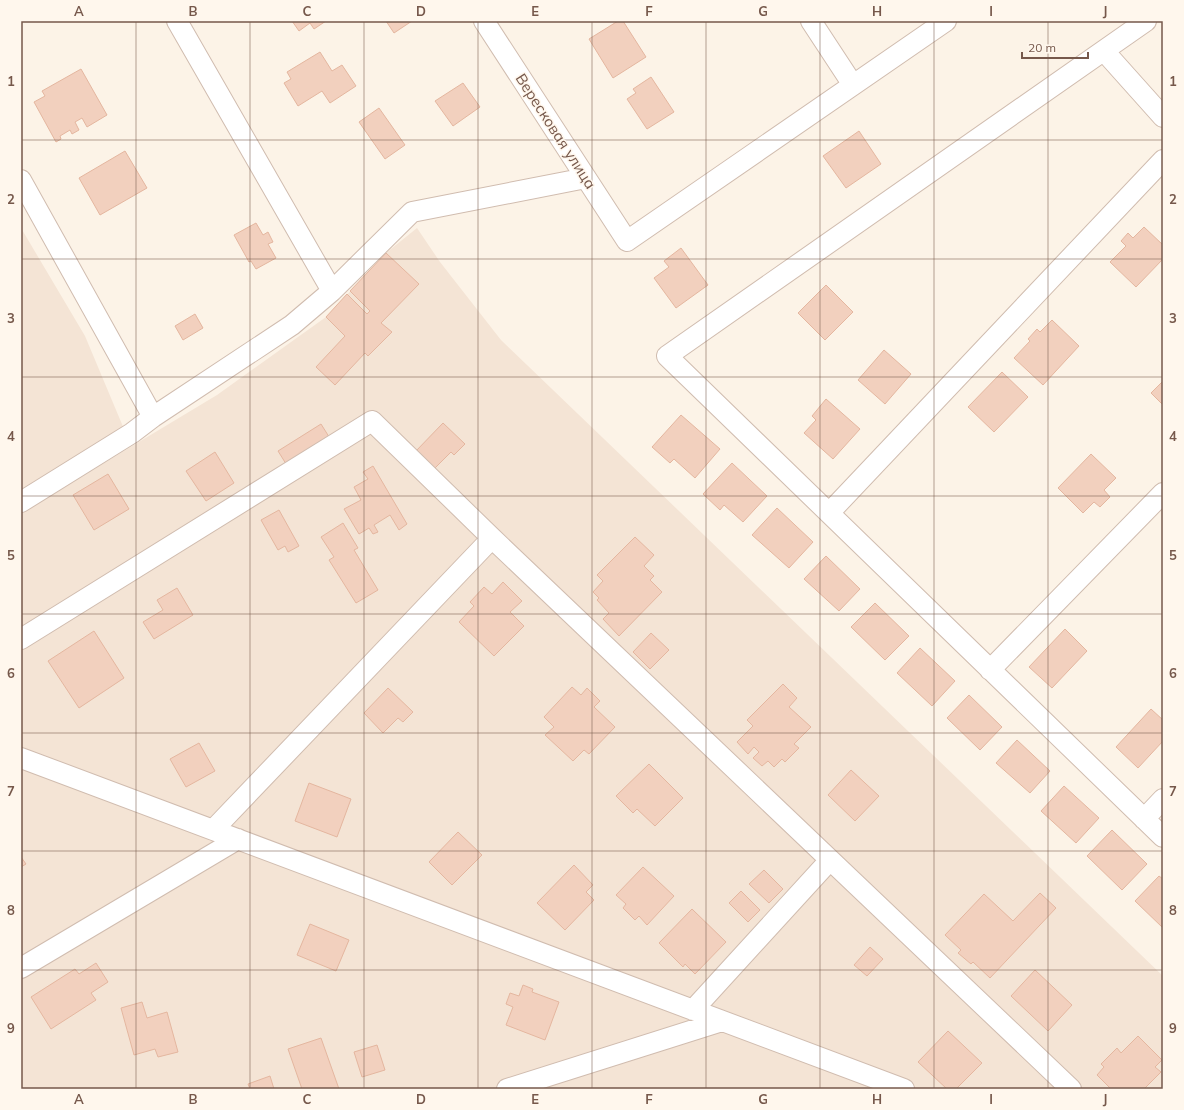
<svg xmlns="http://www.w3.org/2000/svg" width="1184" height="1110" viewBox="0 0 1184 1110" font-family="Mulish,sans-serif">
<style>
.residential{fill:#f4e4d5}
.building{fill:#f2d0be;stroke:#e4b69f}
.lines{fill:none;stroke-linecap:round;stroke-linejoin:round}
.street-casing{stroke:#d0bcaf;stroke-width:22}
.street{stroke:#fff;stroke-width:20}
.grid{fill:none;stroke:#76584b;stroke-width:1;stroke-opacity:0.55}
.labels{text-anchor:middle;dominant-baseline:central;stroke-width:3;stroke-linejoin:round;paint-order:stroke}
.street-label{font-size:15px;fill:#76584b;stroke:#fff7ed}
.neatline{fill:none;stroke:#76584b;stroke-width:1.5}
.grid-label{font-size:13px;text-anchor:middle;font-weight:bold;fill:#76584b}
</style>
<rect width="100%" height="100%" fill="#fcf3e7"/>
<!-- residential -->
<path class="residential" d="M21 228 85 336 124 429 21 492Z
M417 228 440 262 501 340 1163 976V1089H21V513L217 395 326 317 386 253Z"/>
<!-- building -->
<path class="building" d="M292 21H326L314 29 310 23 299 31Z
M386 21H412L394 33Z
M618 21H623L646 57 613 78 589 39Z
M320 52 332 71 342 65 356 86 330 103 322 91 298 106 284 83 291 79 287 72Z
M81 69 107 115 87 127 82 118 75 122 79 130 72 134 70 130 60 136 61 139 56 142 34 102 45 96 42 91Z
M651 77 674 112 647 129 627 99 636 93 633 89Z
M463 83 480 107 453 126 435 101Z
M379 108 405 145 385 159 359 122Z
M859 131 881 164 846 188 823 156Z
M125 151 147 188 100 215 79 178Z
M256 223 263 235 268 232 273 242 268 244 276 258 256 269 251 261 249 262 234 235Z
M1144 227 1163 245V259L1136 287 1110 262 1126 246 1121 241 1128 233 1133 238Z
M681 248 708 285 676 308 654 278 669 267 664 261Z
M386 253 419 284 381 323 392 332 368 356 365 353 335 385 316 367 345 336 326 317 347 294 367 314 370 311 350 291Z
M826 285 853 312 825 340 798 313Z
M195 314 203 328 183 340 175 326Z
M1052 320 1079 346 1043 385 1014 358 1030 341 1028 339 1037 329 1040 332Z
M884 350 911 374 885 404 858 380Z
M1002 372 1028 397 994 432 968 407Z
M1163 381V405L1151 393Z
M826 399 860 429 833 459 804 433 816 420 812 416Z
M681 415 720 449 695 478 674 459 670 463 652 447Z
M443 423 465 444 454 455 451 452 433 470 415 452Z
M321 424 331 440 288 467 278 451Z
M215 452 234 483 206 501 186 471Z
M1091 454 1116 478 1104 490 1110 497 1100 507 1094 502 1083 513 1058 488Z
M732 463 767 496 743 522 724 505 720 510 703 494Z
M373 466 407 524 399 530 390 515 374 525 378 532 373 534 369 528 359 534 344 509 361 500 354 487 368 479 363 472Z
M108 474 129 509 94 530 73 495Z
M777 508 813 542 789 568 752 535Z
M279 510 299 546 288 552 285 546 278 550 261 520Z
M343 523 358 548 354 550 378 590 356 603 329 560 334 557 321 537Z
M635 537 654 555 644 566 654 576 650 580 662 592 619 636 603 619 609 613 597 600 599 598 593 592 603 581 597 575Z
M826 556 860 589 839 611 804 579Z
M503 582 522 601 510 612 524 626 494 656 459 622 474 606 470 602 484 587 492 594Z
M177 588 193 615 154 639 143 622 163 610 157 600Z
M875 603 909 636 885 660 851 627Z
M1065 629 1087 651 1052 688 1029 667Z
M94 631 124 678 79 708 48 661Z
M651 633 669 650 650 669 633 652Z
M920 648 955 681 932 706 897 673Z
M783 684 797 698 789 707 811 727 794 744 799 748 785 762 782 759 774 767 768 761 762 766 753 758 759 752 754 747 748 754 737 742 753 726 747 720Z
M572 687 581 695 587 688 600 701 594 707 615 727 589 754 584 750 573 761 545 735 554 727 544 717Z
M388 688 413 712 403 722 398 718 383 733 364 713Z
M969 695 1002 727 980 750 947 718Z
M1151 709 1163 720V741L1138 768 1116 747Z
M1017 740 1050 771 1030 793 996 763Z
M199 743 215 771 186 787 170 759Z
M649 764 683 798 655 826 637 809 633 813 616 796Z
M851 770 879 796 855 821 828 795Z
M309 783 351 799 337 837 295 821Z
M1064 786 1099 818 1076 843 1041 811Z
M1112 830 1147 864 1122 890 1087 856Z
M458 832 482 855 452 885 429 862Z
M21 857 26 864 21 867Z
M574 865 593 885 586 892 594 900 565 930 537 903Z
M643 867 674 896 647 925 639 916 635 920 623 908 626 904 616 895Z
M764 870 783 889 769 903 749 884Z
M1159 876 1163 879V928L1135 901Z
M741 891 760 910 748 922 729 903Z
M1040 893 1056 908 990 978 973 962 971 964 958 953 961 950 945 935 984 894 1013 921Z
M692 909 726 942 695 974 685 964 683 967 659 943Z
M310 924 349 940 336 971 297 955Z
M870 947 883 959 867 976 854 965Z
M96 963 108 982 91 993 96 1000 51 1029 31 997 75 969 79 974Z
M1035 970 1072 1005 1048 1031 1011 996Z
M523 985 533 989 532 992 559 1002 545 1040 506 1025 513 1007 506 1004 510 993 519 996Z
M142 1002 147 1018 167 1012 178 1052 158 1057 155 1049 134 1055 121 1008Z
M948 1031 982 1063 956 1089H947L918 1062Z
M1138 1036 1162 1060 1155 1067 1161 1072 1144 1089H1111L1097 1075 1104 1067 1101 1064 1117 1048 1121 1053Z
M321 1038 339 1089H302L288 1049Z
M377 1045 385 1070 362 1077 354 1052Z
M270 1076 274 1089H250L248 1084Z"/>
<g class="lines">
<defs>
<path id="street" d="M177 21 332 291
M484 21 627 241 946 21
M811 21 853 85
M1146 21 667 356 1163 837
M1104 51 1163 117
M21 180 153 417
M21 502 132 433 153 417 292 325 332 291 412 212 586 178
M829 513 1163 160
M21 639 372 421 492 538 1071 1089
M990 670 1163 493
M21 758 904 1089
M1144 819 1163 799
M213 830 492 538
M21 968 238 839
M693 1010 830 860
M507 1089 722 1021"/>
</defs>
<!-- street casing -->
<use href="#street" class="street-casing"/>
<!-- street -->
<use href="#street" class="street"/>
</g>
<!-- grid -->
<path class="grid" d="M136 21V1089M250 21V1089M364 21V1089M478 21V1089M592 21V1089M706 21V1089M820 21V1089M934 21V1089M1048 21V1089M21 140H1163M21 259H1163M21 377H1163M21 496H1163M21 614H1163M21 733H1163M21 851H1163M21 970H1163"/>
<g class="labels">
<!-- street labels -->
<g class="street-label">
<text transform="translate(556 131) rotate(57)">Вересковая улица</text>
</g>
</g>
<!-- border -->
<rect width="1184" height="1110" fill="none" stroke="#fff7ed" stroke-width="44"/>
<!-- scale -->
<path d="M1022 52v6h66v-6" fill="none" stroke="#76584b" stroke-width="2"/>
<text x="1028" y="52" font-size="12" fill="#76584b" stroke="#fff7ed" stroke-width="3" paint-order="stroke">20 m</text>
<rect x="22" y="22" width="1140" height="1066" class="neatline"/>
<g class="grid-label">
<text x="79" y="16">A</text>
<text x="193" y="16">B</text>
<text x="307" y="16">C</text>
<text x="421" y="16">D</text>
<text x="535" y="16">E</text>
<text x="649" y="16">F</text>
<text x="763" y="16">G</text>
<text x="877" y="16">H</text>
<text x="991" y="16">I</text>
<text x="1105" y="16">J</text>
<text x="11" y="86">1</text>
<text x="1173" y="86">1</text>
<text x="11" y="204">2</text>
<text x="1173" y="204">2</text>
<text x="11" y="323">3</text>
<text x="1173" y="323">3</text>
<text x="11" y="441">4</text>
<text x="1173" y="441">4</text>
<text x="11" y="560">5</text>
<text x="1173" y="560">5</text>
<text x="11" y="678">6</text>
<text x="1173" y="678">6</text>
<text x="11" y="796">7</text>
<text x="1173" y="796">7</text>
<text x="11" y="915">8</text>
<text x="1173" y="915">8</text>
<text x="11" y="1033">9</text>
<text x="1173" y="1033">9</text>
<text x="79" y="1104">A</text>
<text x="193" y="1104">B</text>
<text x="307" y="1104">C</text>
<text x="421" y="1104">D</text>
<text x="535" y="1104">E</text>
<text x="649" y="1104">F</text>
<text x="763" y="1104">G</text>
<text x="877" y="1104">H</text>
<text x="991" y="1104">I</text>
<text x="1105" y="1104">J</text>
</g>
</svg>
